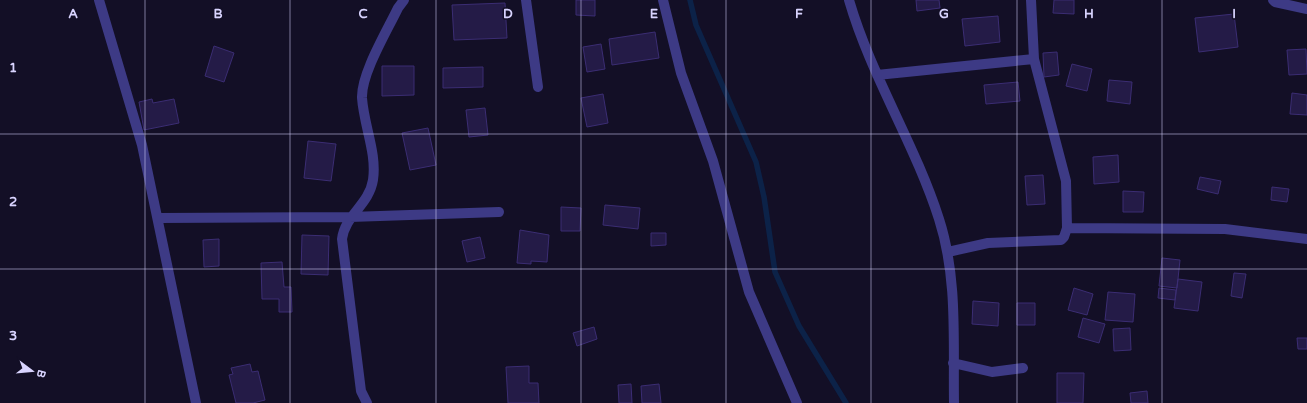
<svg xmlns="http://www.w3.org/2000/svg" width="1307" height="403" viewBox="0 0 1307 403" font-family="'Varela Round',sans-serif">
<style>
.lines{fill:none;stroke-linecap:round;stroke-linejoin:round}
.stream{stroke:#0c2248;stroke-width:5.5}
.building{fill:#241b47;stroke:#3b2d73}
.minor{stroke:#3d3a85;stroke-width:10}
.grid{fill:none;stroke:#d9d4ff;stroke-width:1;stroke-opacity:0.55}
.grid-label{font-size:13px;text-anchor:middle;font-weight:bold;fill:#d9d4ff;stroke:#130f26;stroke-width:3;stroke-linejoin:round;paint-order:stroke}
</style>
<rect width="100%" height="100%" fill="#130f26"/>
<g class="lines">
<!-- stream -->
<path class="stream" d="M690 0 696 25 756 162 764 197 775 272 799 326 846 403"/>
</g>
<!-- building -->
<path class="building" d="M576 0H595V16L576 15Z
M916 0H939L940 8 917 11Z
M1054 0H1074V14L1053 13Z
M505 3 507 38 454 40 452 5Z
M1234 14 1238 47 1199 52 1195 18Z
M998 16 1000 42 965 46 962 19Z
M655 32 659 58 612 65 609 39Z
M601 44 605 69 587 72 583 47Z
M214 46 234 53 224 82 205 76Z
M1306 49 1307 74 1289 75 1287 50Z
M1057 52 1059 75 1044 77 1043 53Z
M1072 64 1092 69 1087 91 1066 86Z
M382 66H414V95L382 96Z
M483 67V87L443 88V68Z
M1109 80 1132 82 1130 104 1107 101Z
M1018 82 1020 101 986 104 984 85Z
M1292 93 1307 95V115L1290 114Z
M603 94 608 123 587 127 581 98Z
M152 99 153 103 174 99 179 123 144 130 139 102Z
M485 108 488 135 469 137 466 110Z
M428 128 436 165 410 170 402 133Z
M308 141 336 144 331 181 304 178Z
M1118 155 1119 182 1094 184 1093 157Z
M1043 175 1045 204 1027 205 1025 176Z
M1200 177 1221 181 1218 194 1197 189Z
M1272 187 1289 189 1287 202 1271 200Z
M1123 191 1144 192 1143 212H1123Z
M605 205 640 208 638 229 603 225Z
M561 207 581 208 580 231H561Z
M520 230 549 235 547 262 531 261V264L517 263Z
M651 233H666V245L651 246Z
M302 235 329 236 328 275 301 274Z
M480 237 485 258 467 262 462 241Z
M219 239V266L204 267 203 240Z
M1162 258 1180 260 1177 288 1159 286Z
M282 262 284 287H291L292 312H279V299H262L261 263Z
M1234 273 1246 274 1242 298 1231 296Z
M1178 279 1202 282 1198 311 1174 308Z
M1074 288 1093 294 1087 315 1068 310Z
M1159 288 1176 290 1175 300 1158 298Z
M1108 292 1135 294 1133 322 1105 320Z
M973 301 999 303 998 326 972 324Z
M1017 303H1035V325H1017Z
M1083 318 1105 324 1099 343 1078 337Z
M594 327 597 339 577 346 573 333Z
M1130 328 1131 350 1114 351 1113 329Z
M1297 338H1307V349H1298Z
M250 364 252 372 258 371 265 400 253 403H236L229 375 233 374 231 368Z
M529 366V383H538L539 403H508L506 367Z
M1057 373H1084L1083 403H1057Z
M631 384 632 403H619L618 385Z
M659 384 661 403H642L641 386Z
M1147 391 1148 403H1131L1130 393Z"/>
<g class="lines">
<!-- minor -->
<path class="minor" d="M99 0 142 145 196 403
M526 0 538 87
M663 0 681 73 713 161 749 292 797 403
M849 0C871 76 915 144 939 219 958 278 953 342 954 403
M1273 0 1275 2 1307 9
M877 75 1034 59
M159 218 350 217 499 212
M1067 228 1225 229 1307 239
M948 252 988 243 1061 240 1064 237 1067 228 1066 181 1034 59 1031 0
M953 363 992 372 1023 368
M367 403 361 391 342 239C345 215 369 205 373 180 377 153 364 126 362 98 361 74 387 31 398 8L404 0"/>
</g>
<!-- grid -->
<path class="grid" d="M145 0V403M290 0V403M436 0V403M581 0V403M726 0V403M871 0V403M1017 0V403M1162 0V403M0 134H1307M0 269H1307"/>
<g class="grid-label">
<text x="73" y="18">A</text>
<text x="218" y="18">B</text>
<text x="363" y="18">C</text>
<text x="508" y="18">D</text>
<text x="654" y="18">E</text>
<text x="799" y="18">F</text>
<text x="944" y="18">G</text>
<text x="1089" y="18">H</text>
<text x="1234" y="18">I</text>
<text x="13" y="72">1</text>
<text x="13" y="206">2</text>
<text x="13" y="340">3</text>
</g>
<!-- north arrow -->
<g transform="translate(32 371) rotate(106)" stroke="#130f26" stroke-width="3" paint-order="stroke">
<path d="M0-3L7 15L0 10L-7 15Z" fill="#d9d4ff"/>
<text y="-6" font-size="11" font-weight="bold" text-anchor="middle" fill="#d9d4ff">B</text>
</g>
</svg>
